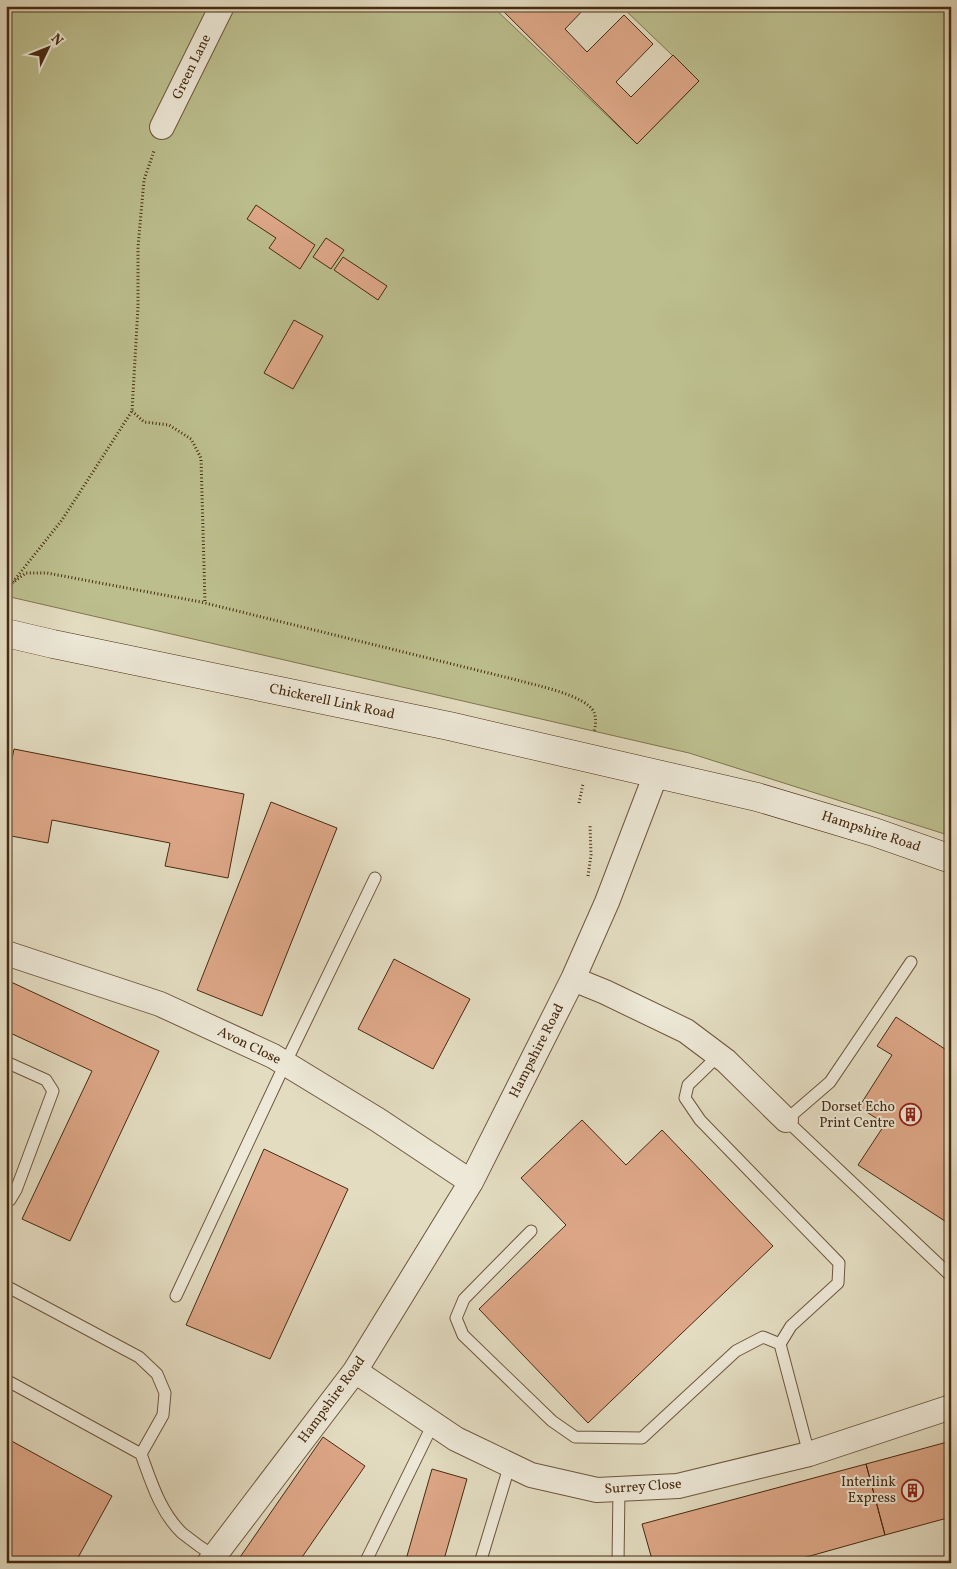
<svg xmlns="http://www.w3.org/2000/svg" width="957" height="1569" viewBox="0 0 957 1569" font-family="Vollkorn,serif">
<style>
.green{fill:#bcbe8d;stroke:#82744e}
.building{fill:#dda787;stroke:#472a10}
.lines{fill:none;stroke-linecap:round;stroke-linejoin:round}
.service-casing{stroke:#6e563c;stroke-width:13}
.minor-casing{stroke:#6e563c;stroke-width:26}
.secondary-casing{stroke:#472a10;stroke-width:29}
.path{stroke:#472a10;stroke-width:3;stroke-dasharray:1 2.5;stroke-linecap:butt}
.service{stroke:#ede8d7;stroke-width:11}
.minor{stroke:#ede8d7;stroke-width:24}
.secondary{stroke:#ede8d7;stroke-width:28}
.labels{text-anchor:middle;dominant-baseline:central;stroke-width:4;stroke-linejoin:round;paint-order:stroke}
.street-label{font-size:14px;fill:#472a10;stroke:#ede8d7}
.poi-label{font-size:14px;fill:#472a10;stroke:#ede8d7;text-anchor:end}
</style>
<rect width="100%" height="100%" fill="#e3dcc1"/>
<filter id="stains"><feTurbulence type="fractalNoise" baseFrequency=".004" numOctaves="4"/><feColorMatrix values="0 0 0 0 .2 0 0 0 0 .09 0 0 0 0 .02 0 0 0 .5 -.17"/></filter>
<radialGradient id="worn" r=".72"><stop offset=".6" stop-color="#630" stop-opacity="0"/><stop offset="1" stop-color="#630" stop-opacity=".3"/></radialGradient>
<!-- green -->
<path class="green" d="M6 6H492L637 144 699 81 621 6H951V836L689 753 6 596Z"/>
<!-- building -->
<path class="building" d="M498 6H587L565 29 587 52 624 15 653 44 616 82 631 97 673 55 699 81 637 144Z
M256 205 315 245 300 269 269 248 276 238 247 219Z
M326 238 344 250 331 269 313 257Z
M343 257 387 286 378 300 334 270Z
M294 320 323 336 293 389 264 373Z
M14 749 244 794 228 878 165 866 170 843 52 820 48 843 6 835V788Z
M271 802 337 828 262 1016 197 990Z
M394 959 470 999 433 1069 358 1029Z
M11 982 159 1051 70 1241 22 1219 92 1071 6 1031V992Z
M896 1017 951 1053V1219L948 1223 858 1165 885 1124 859 1107 892 1055 877 1046Z
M582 1120 626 1165 662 1130 773 1246 588 1423 479 1309 566 1225 521 1178Z
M264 1149 348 1189 270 1359 186 1325Z
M323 1437 365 1466 298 1563H236Z
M6 1438 112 1496 75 1563H6Z
M951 1441V1517L885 1535 866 1464Z
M866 1464 885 1535 785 1563H653L642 1524Z
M432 1469 467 1479 443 1563H405Z
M485 1558 501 1563H483Z"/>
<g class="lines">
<defs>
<path id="service" d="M911 962 830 1082 786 1120 951 1276
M718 1056 688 1085 685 1098 700 1120 839 1263 838 1283 791 1326 780 1344 809 1454
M6 1062 46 1080 53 1091 16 1190 10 1200 6 1202
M531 1231 464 1299 456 1318 463 1335 552 1421 575 1437 642 1438 736 1351 763 1337 780 1344
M6 1286 139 1357 157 1374 165 1393 163 1415 141 1454
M176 1296 285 1064 375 878
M6 1380 141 1454C151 1481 160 1512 182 1533 192 1541 203 1549 214 1556
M365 1563 433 1424
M480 1563 510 1464
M618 1563 619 1489"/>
<path id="minor" d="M162 127 222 6
M6 953 160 1004 273 1056 378 1120 471 1182
M573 979 605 992 686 1031 726 1061 786 1120
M355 1371 456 1439 531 1475 597 1490 678 1486 809 1454 951 1407
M209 1563 355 1371 471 1182 573 979 607 902 656 774"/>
<path id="secondary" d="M6 633 53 644 449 726 757 797 874 832 951 859"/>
</defs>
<!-- service casing -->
<use href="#service" class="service-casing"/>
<!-- minor casing -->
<use href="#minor" class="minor-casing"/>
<!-- secondary casing -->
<use href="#secondary" class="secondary-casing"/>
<!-- path -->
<path class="path" d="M132 411 144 422 169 425 191 439 201 458 205 603
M12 583 26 573H47L201 602 521 681C538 686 585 695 594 712 596 717 596 726 594 731
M6 594 12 583 62 520 132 411 138 307V247L144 180 154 151
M579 803 583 784
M588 876 591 855 590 824"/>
<!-- service -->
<use href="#service" class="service"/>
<!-- minor -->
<use href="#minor" class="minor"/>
<!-- secondary -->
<use href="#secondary" class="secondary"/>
</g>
<!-- icons -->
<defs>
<symbol id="building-ring" viewBox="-11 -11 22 22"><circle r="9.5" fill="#ede8d7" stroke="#8f2418" stroke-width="1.5"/><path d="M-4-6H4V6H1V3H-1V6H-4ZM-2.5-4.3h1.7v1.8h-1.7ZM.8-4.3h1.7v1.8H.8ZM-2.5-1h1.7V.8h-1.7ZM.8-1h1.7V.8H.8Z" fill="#8f2418"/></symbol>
</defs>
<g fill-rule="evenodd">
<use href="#building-ring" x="898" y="1102" width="25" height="25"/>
<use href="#building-ring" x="900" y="1478" width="25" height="25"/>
</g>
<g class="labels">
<!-- street labels -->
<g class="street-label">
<text transform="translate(192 67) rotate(-64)">Green Lane</text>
<text transform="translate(332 702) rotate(12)">Chickerell Link Road</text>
<text transform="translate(871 832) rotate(18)">Hampshire Road</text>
<text transform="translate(249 1046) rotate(26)">Avon Close</text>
<text transform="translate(537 1051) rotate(-63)">Hampshire Road</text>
<text transform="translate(332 1400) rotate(-54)">Hampshire Road</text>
<text transform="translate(643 1487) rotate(-4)">Surrey Close</text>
</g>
<!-- poi labels -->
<g class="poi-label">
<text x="895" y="1107">Dorset Echo<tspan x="895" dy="16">Print Centre</tspan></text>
<text x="896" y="1482">Interlink<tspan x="896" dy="16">Express</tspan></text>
</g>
</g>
<!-- margin -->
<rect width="957" height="1569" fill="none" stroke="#e3dcc1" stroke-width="25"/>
<rect x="8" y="8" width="942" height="1554" fill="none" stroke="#472a10" stroke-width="2.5"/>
<rect x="12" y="12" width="932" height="1544" fill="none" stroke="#472a10"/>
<!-- north arrow -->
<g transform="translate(48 48) rotate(47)" stroke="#ede8d7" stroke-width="4" paint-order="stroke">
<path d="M0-4L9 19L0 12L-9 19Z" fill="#472a10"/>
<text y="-8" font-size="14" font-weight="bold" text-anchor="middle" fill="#472a10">N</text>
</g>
<rect width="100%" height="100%" filter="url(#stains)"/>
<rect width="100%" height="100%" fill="url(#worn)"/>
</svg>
